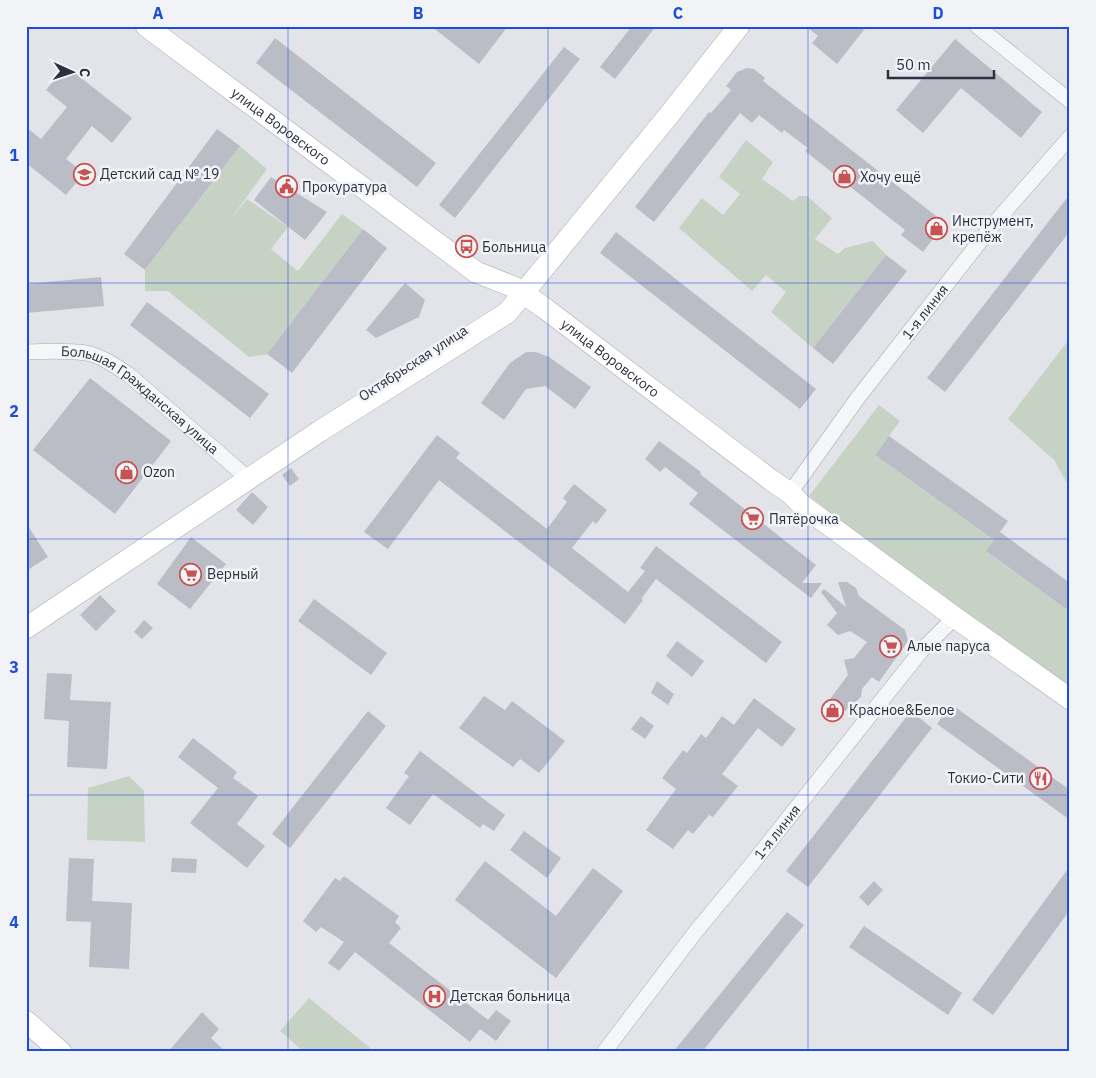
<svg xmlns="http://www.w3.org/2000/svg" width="1096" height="1078" viewBox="0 0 1096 1078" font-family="'IBM Plex Sans',sans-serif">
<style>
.green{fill:#c6d3c4}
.building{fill:#babdc6}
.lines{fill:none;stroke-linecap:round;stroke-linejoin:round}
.street-casing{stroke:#a8aab4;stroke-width:16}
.secondary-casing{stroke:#a8aab4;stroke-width:22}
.street{stroke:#f5f6f8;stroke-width:15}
.secondary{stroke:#fff;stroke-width:21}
.grid{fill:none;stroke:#1d4ed8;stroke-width:1;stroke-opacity:0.55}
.labels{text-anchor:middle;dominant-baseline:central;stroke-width:5;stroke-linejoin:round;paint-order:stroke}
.street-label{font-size:14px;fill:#2c3041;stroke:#f2f3f7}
.poi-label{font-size:14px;fill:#2c3041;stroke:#f2f3f7;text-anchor:start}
.neatline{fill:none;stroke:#1d4ed8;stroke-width:2}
.grid-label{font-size:16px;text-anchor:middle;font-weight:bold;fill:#1d4ed8}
</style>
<rect width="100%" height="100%" fill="#e3e4ea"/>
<!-- green -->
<path class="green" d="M746 140 773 162 762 179 793 201 799 196H807L832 218 815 239 838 254 845 248 873 241 886 255 813 348 771 312 786 292 766 275 752 291 679 228 702 198 723 215 740 194 719 177Z
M240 146 267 169 230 220 247 199 288 227 271 249 298 271 342 214 363 229 267 354 249 357 168 291H145V270Z
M1070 338V483L1068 485 1054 460 1008 419Z
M879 405 900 421 875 455 994 540 987 552 1070 612V692L809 496Z
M129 776 144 791 145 842 87 840 88 788Z
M309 998 375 1052H304L280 1031Z"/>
<!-- building -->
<path class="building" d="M431 26H508L479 64Z
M632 26H656L615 79 600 67Z
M805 26H867L837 64 812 43 818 36Z
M275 38 436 163 417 187 256 63Z
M955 39 1042 112 1021 138 961 88 923 133 896 110Z
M564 47 580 59 455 218 439 205Z
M66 66 132 118 112 143 92 126 66 159 84 173 66 195 26 163V127L41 139 67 107 46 90Z
M747 68 754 69 765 78 763 81 945 223 923 252 901 235 905 230 805 151 808 148 784 130 782 133 759 115 752 123 740 113 654 222 635 207 709 112 711 113 731 90 726 86 737 72Z
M217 129 240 146 145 270 124 254Z
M271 177 327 212 305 240 254 200Z
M1070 194V231L945 392 927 378Z
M363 229 387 248 292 373 267 354Z
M616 232 816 389 800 409 600 253Z
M886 255 907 271 833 364 813 348Z
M101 277 104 306 26 313V284Z
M405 283 425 300 419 317 376 338 366 330Z
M147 302 269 394 250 418 130 325Z
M526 352H536L549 357 591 387 575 409 545 386 526 389 504 420 481 403 510 363Z
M90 378 171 441 115 514 33 450Z
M437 435 460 453 456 458 547 529 567 502 563 498 574 484 607 510 596 524 593 521 572 548 628 592 645 571 640 568 656 546 782 642 766 663 656 579 641 599 643 600 625 624 439 480 388 549 364 532Z
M889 436 1008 521 994 540 875 455Z
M659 441 701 472 700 474 816 565 802 583H822L811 598 689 504 698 493 665 467 660 472 645 459Z
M291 468 299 479 290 486 282 475Z
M252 492 268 507 253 525 236 510Z
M26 523 48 557 26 571Z
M1000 532 1070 583V612L986 551Z
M191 537 226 564 190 609 157 584Z
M838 582H847L856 588 859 596 905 630 908 641 879 682 872 677 862 689 861 697 845 711 830 699 848 675 844 660 854 658 867 642 850 631 838 635 827 625 837 613 821 592 824 589 846 607Z
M100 595 116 611 96 631 80 615Z
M314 599 387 653 371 675 298 621Z
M144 620 153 628 142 639 134 632Z
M677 641 704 661 692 677 666 656Z
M47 673 72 674 70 700 111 702 107 769 67 767 69 721 44 719Z
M657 681 674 694 668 705 651 693Z
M484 696 505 710 512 701 565 741 539 773 520 759 513 767 459 728Z
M754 698 796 729 782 747 758 728 722 774 738 786 713 817 709 815 693 834 688 830 673 849 646 830 676 789 662 778 683 750 687 753 701 734 706 738 722 716 734 725Z
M951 704 1070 790V820L937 724Z
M368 711 386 726 290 848 272 834Z
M911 711 932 728 808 887 786 871Z
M641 716 654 726 645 739 631 729Z
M193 738 237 772 233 778 258 796 237 824 265 846 247 868 190 823 218 788 178 757Z
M420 751 505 815 494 831 483 824 480 828 433 794 410 825 386 808 409 776 404 773Z
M524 831 561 858 547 878 510 850Z
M69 858 94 859 92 901 132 903 129 969 89 967 91 922 66 921Z
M172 858 197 859 196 873 171 872Z
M485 861 556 916 593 868 623 891 556 978 455 900Z
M1070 866V910L993 1015 972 1000Z
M344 876 399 916 395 922 401 928 389 943 488 1020 496 1010 511 1021 496 1041 480 1029 470 1042 355 952 339 971 328 963 344 942 321 927 316 932 303 921 335 878 340 881Z
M874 881 883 890 868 906 859 897Z
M787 912 804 925 702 1052H673Z
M864 926 962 993 948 1015 849 947Z
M202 1012 219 1029 211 1038 226 1052H168Z"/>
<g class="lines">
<defs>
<g id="street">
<path d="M977 26 1070 101"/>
<path id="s1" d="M26 352C45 351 67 350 86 353 102 356 117 367 129 375L243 474"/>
<path id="s2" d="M790 493 857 399 992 226 1070 137"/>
<path id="s3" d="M604 1052 697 930 751 865 921 651 947 625 953 616"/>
</g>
<g id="secondary">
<path id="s4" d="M146 26 476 272 514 287 543 307 771 480 790 493 803 506 953 616 1070 699"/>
<path d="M26 628 320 431 507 313 669 115 739 26"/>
<path d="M26 1021 61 1052"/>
</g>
</defs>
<!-- street casing -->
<use href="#street" class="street-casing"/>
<!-- secondary casing -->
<use href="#secondary" class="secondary-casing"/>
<!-- street -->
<use href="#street" class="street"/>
<!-- secondary -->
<use href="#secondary" class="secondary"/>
</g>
<!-- grid -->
<path class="grid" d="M288 26V1052M548 26V1052M808 26V1052M26 283H1070M26 539H1070M26 795H1070"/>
<!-- icons -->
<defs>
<symbol id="school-ring" viewBox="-11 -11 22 22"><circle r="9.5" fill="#f2f3f7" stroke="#c65351" stroke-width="1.5"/><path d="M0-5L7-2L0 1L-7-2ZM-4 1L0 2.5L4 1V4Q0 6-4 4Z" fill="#c65351"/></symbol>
<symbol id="shop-ring" viewBox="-11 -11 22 22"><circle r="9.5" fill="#f2f3f7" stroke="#c65351" stroke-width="1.5"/><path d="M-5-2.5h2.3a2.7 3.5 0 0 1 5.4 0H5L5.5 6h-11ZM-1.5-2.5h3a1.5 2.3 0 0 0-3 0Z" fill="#c65351"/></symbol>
<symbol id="civic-ring" viewBox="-11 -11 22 22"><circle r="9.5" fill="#f2f3f7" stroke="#c65351" stroke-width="1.5"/><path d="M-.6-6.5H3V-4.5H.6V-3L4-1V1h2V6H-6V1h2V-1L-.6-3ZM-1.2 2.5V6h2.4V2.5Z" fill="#c65351"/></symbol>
<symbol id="bus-ring" viewBox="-11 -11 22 22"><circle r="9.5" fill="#f2f3f7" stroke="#c65351" stroke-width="1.5"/><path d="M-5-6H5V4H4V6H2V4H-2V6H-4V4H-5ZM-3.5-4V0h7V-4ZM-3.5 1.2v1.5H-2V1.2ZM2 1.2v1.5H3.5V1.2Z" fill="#c65351"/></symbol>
<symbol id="supermarket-ring" viewBox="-11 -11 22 22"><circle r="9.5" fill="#f2f3f7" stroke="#c65351" stroke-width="1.5"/><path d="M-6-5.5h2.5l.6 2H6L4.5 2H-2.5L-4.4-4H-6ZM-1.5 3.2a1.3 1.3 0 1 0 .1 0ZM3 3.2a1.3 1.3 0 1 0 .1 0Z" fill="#c65351"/></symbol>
<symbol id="restaurant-ring" viewBox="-11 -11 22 22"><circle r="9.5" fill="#f2f3f7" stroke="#c65351" stroke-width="1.5"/><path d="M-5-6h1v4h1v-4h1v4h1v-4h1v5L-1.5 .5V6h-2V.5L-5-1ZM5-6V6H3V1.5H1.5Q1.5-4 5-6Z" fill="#c65351"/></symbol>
<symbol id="hospital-ring" viewBox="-11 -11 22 22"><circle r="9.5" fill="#f2f3f7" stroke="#c65351" stroke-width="1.5"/><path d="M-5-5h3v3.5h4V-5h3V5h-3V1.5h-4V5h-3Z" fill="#c65351"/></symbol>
</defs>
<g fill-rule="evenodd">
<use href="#school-ring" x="72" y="162" width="25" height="25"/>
<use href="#shop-ring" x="832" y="164" width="25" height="25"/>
<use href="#civic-ring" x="274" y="174" width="25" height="25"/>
<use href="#shop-ring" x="924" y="216" width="25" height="25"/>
<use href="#bus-ring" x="454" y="234" width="25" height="25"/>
<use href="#shop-ring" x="114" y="460" width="25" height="25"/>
<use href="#supermarket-ring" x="740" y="506" width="25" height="25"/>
<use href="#supermarket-ring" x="178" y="562" width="25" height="25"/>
<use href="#supermarket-ring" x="878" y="634" width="25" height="25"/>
<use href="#shop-ring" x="820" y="698" width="25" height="25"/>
<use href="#restaurant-ring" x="1028" y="766" width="25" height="25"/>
<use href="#hospital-ring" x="422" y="984" width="25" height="25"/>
</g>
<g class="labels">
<!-- street labels -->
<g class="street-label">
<text stroke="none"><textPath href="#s4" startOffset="168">улица Воровского</textPath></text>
<text stroke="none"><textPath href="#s2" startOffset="226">1-я линия</textPath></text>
<text stroke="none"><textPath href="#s4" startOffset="572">улица Воровского</textPath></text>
<text transform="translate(413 363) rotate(-33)">Октябрьская улица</text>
<text stroke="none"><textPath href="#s1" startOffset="130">Большая Гражданская улица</textPath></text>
<text stroke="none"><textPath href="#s3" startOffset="280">1-я линия</textPath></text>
</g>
<!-- poi labels -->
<g class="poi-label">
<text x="100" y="174">Детский сад № 19</text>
<text x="860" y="177">Хочу ещё</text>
<text x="302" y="187">Прокуратура</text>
<text x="952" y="221">Инструмент,<tspan x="952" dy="16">крепёж</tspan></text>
<text x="482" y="247">Больница</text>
<text x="143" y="472">Ozon</text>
<text x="769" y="519">Пятёрочка</text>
<text x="207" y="574">Верный</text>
<text x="907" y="646">Алые паруса</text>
<text x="849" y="710">Красное&amp;Белое</text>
<text x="1024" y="778" text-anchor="end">Токио-Сити</text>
<text x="450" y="996">Детская больница</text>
</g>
</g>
<!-- border -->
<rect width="1096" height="1078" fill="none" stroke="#f2f3f7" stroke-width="55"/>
<!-- north arrow -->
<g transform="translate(72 72) rotate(93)" stroke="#f2f3f7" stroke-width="4" paint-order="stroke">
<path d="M0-4L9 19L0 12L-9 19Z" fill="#2c3041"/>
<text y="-8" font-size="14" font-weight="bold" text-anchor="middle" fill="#2c3041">С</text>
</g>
<!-- scale -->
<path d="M888 70v8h106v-8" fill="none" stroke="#2c3041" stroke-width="2.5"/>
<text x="896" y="70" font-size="15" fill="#2c3041" stroke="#f2f3f7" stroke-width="4" paint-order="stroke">50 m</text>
<rect x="28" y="28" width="1040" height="1022" class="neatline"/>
<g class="grid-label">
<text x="158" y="19">A</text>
<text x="418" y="19">B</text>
<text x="678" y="19">C</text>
<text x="938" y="19">D</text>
<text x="14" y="161">1</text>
<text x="14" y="417">2</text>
<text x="14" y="673">3</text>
<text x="14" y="928">4</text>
</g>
</svg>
